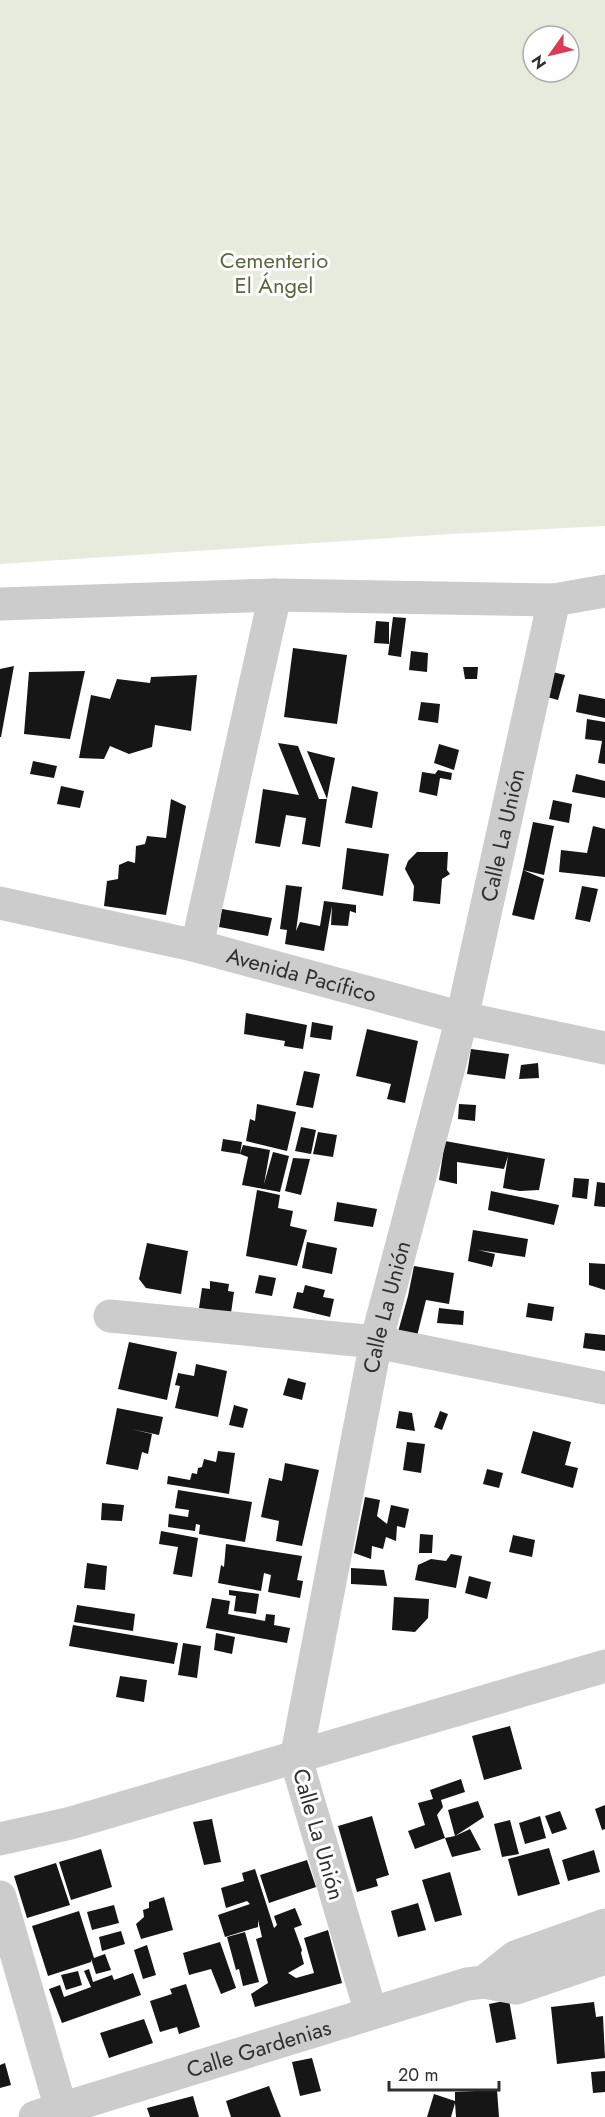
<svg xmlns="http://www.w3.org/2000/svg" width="605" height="2117" viewBox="0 0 605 2117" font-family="Jost,sans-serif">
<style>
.green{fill:#e6ebde;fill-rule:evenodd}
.building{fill:#161616}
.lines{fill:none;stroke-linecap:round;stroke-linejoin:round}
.minor{stroke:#ccc;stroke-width:33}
.labels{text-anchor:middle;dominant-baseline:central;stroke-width:6;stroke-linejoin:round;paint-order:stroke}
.park-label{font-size:22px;fill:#55683f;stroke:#fff}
.street-label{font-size:22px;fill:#2f2f2f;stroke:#fff}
</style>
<rect width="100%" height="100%" fill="#fff"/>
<!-- green -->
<path class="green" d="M0 0H605V526L451 534 0 564ZM533 36H569V72H533Z"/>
<!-- building -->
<path class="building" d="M393 617 406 618 401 657 388 655Z
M376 621 389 622V644L374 643Z
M293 648 347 655 337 724 284 717Z
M411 651 428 653 427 672 409 670Z
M14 666 1 737H0V669Z
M463 667H478L477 679H465Z
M85 671 70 739 24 734 29 672Z
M548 671 565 675 558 700 543 696Z
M197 675 191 731 155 725 152 747 129 754 110 746 104 759 79 758 91 695 110 699 117 679 150 683 151 677Z
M579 694 605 699V718L576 712Z
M421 702 440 704 438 723 418 720Z
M587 719 605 722V764L598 763 602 741 585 739Z
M278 743 298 746 319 799H327L320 847 302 844 306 818 286 815 280 847 255 843 263 789 299 795Z
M439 744 459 750 454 770 434 763Z
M307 751 335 758 327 799Z
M33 761 57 766 54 778 30 774Z
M438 770 452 773 451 780 440 778 437 796 419 792 422 772 435 774Z
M576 774 605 781V798L572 792Z
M61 786 84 791 80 808 57 804Z
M352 786 378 792 372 828 345 823Z
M171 799 186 806 166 915 104 906 107 881 118 879 119 865 128 861 135 863 136 846 145 844 147 836 166 838Z
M553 800 572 804 569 823 549 819Z
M533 822 554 826 544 875 523 870Z
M593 826 605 829V877L559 872 561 850 587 853Z
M347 848 389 854 383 896 342 889Z
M417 852H448L447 870 450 874 442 879 440 904 413 901 414 886 405 869 408 861Z
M523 870 544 879 534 920 512 915Z
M286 885 302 887 296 931 300 922 320 926 324 901 356 905V913L350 911 348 926 331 925 332 906 324 951 285 944 287 930 280 929Z
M582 886 598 889 590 922 575 919Z
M222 909 272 918 268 936 219 927Z
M246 1013 307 1025 303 1049 284 1046 285 1041 244 1034Z
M312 1022 333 1026 331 1040 310 1037Z
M367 1029 418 1041 405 1103 387 1099 391 1084 356 1076Z
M471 1049 509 1054 505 1079 467 1074Z
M538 1063 539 1078 519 1079 521 1065Z
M304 1071 320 1074 313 1108 296 1105Z
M257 1104 296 1112 287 1151 246 1141 250 1119 255 1121Z
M459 1104 476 1105 475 1121 458 1119Z
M301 1127 316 1130 311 1154 295 1151Z
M318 1132 337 1135 333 1157 313 1154Z
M223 1139 242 1142 240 1154 221 1151Z
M445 1141 545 1159 539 1190 520 1191 503 1188 508 1156 504 1169 457 1162V1184L439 1180Z
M243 1145 270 1150 264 1184 273 1152 289 1156 280 1192 242 1185 248 1157 240 1154Z
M293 1158 310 1159 301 1195 285 1191Z
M574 1178 589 1179 587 1199 572 1197Z
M597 1182 605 1183V1207L594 1206Z
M257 1190 280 1195 278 1208 293 1211 290 1226 307 1230 297 1266 246 1256Z
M491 1191 559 1205 554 1225 488 1210Z
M337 1202 377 1209 373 1227 334 1221Z
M473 1230 528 1239 525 1257 478 1250 495 1254 492 1267 468 1261Z
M307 1242 337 1248 332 1274 302 1268Z
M147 1243 188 1251 181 1294 146 1288 139 1279Z
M589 1263 605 1264V1290L589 1285Z
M414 1266 454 1273 449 1304 426 1300 415 1344 396 1339 408 1296Z
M259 1275 276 1278 272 1296 255 1293Z
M210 1281 229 1284 228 1291 234 1292 231 1313 199 1308 202 1288 210 1289Z
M305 1285 325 1290 323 1297 334 1299 330 1317 293 1308 297 1292 303 1293Z
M528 1303 554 1307 552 1321 526 1317Z
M439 1308 464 1311 463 1325 437 1323Z
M585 1333 605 1335V1351L583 1348Z
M129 1342 177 1352 167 1400 118 1389Z
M196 1364 227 1371 218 1417 175 1408 180 1386 175 1385 178 1373 194 1376Z
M288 1378 306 1383 302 1400 283 1395Z
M234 1405 248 1409 243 1428 229 1425Z
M117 1408 163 1417 159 1435 131 1429 152 1434 148 1454 142 1452 138 1470 106 1464Z
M399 1411 412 1413 415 1431 396 1428Z
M440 1411 448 1414 442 1430 434 1427Z
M533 1431 571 1442 565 1465 578 1468 573 1488 521 1473Z
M407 1442 425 1444 421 1473 403 1470Z
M218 1451 235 1453 229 1494 167 1484 168 1476 190 1480 192 1473 197 1474 198 1468 202 1467 204 1459 216 1462Z
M285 1463 319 1470 302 1546 276 1541 279 1521 261 1517 269 1478 282 1481Z
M487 1469 503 1473 499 1488 483 1484Z
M178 1490 252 1502 245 1542 199 1534 200 1525 196 1524 195 1531 168 1527 169 1514 188 1517 189 1510 175 1508Z
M365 1497 380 1500 377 1516 387 1524 391 1505 409 1509 405 1528 397 1526 396 1541 386 1537 383 1549 372 1546 371 1559 354 1553Z
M102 1503 124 1505 122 1521 101 1520Z
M161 1531 198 1538 192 1577 173 1574 178 1547 159 1544Z
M420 1534 433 1535 432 1553H419Z
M513 1535 535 1540 532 1557 509 1552Z
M226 1544 302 1556 297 1580 303 1581 300 1598 268 1592 271 1575 264 1573 261 1591 218 1583 221 1565 224 1567Z
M451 1554 462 1556 456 1588 415 1580 418 1565 431 1559 446 1561Z
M87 1563 107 1566 105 1590 84 1588Z
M351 1568 384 1570 387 1586 351 1584Z
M469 1576 491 1582 487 1599 465 1593Z
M229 1590 259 1594 256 1614 234 1611 236 1596 229 1595Z
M394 1597 429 1599 428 1618 415 1632 392 1630Z
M212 1598 230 1601 228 1614 265 1621 266 1614 275 1615 274 1625 290 1628 287 1643 206 1628Z
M77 1605 135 1614 133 1631 74 1622Z
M73 1625 178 1643 174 1664 69 1646Z
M216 1633 235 1637 232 1654 214 1650Z
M183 1643 201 1646 197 1678 178 1675Z
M120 1676 147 1680 144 1702 116 1697Z
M510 1726 522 1769 484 1780 472 1736Z
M461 1779 465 1792 441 1800 443 1807 437 1815 445 1838 415 1849 408 1831 425 1825 418 1803 433 1799 430 1790Z
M478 1801 484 1817 455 1836 470 1829 481 1850 452 1857 445 1838 455 1836 448 1810Z
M605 1805V1829L602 1830 595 1809Z
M560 1811 567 1829 552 1834 545 1816Z
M372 1816 389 1875 376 1879 378 1886 357 1892 338 1826Z
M540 1816 546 1838 525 1844 519 1823Z
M212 1819 221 1862 204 1865 193 1822Z
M510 1820 519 1854 502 1857 494 1824Z
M549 1848 560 1884 518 1896 508 1859Z
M101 1849 112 1887 71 1900 59 1862Z
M594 1850 600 1872 568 1881 562 1860Z
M307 1860 316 1887 269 1903 260 1875Z
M56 1863 70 1905 27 1918 14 1876Z
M255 1869 274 1928 277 1925 274 1916 295 1908 302 1925 294 1928 302 1950 301 1953 304 1964 288 1973 296 1978 314 1973 304 1938 328 1930 342 1983 255 2007 251 1994 268 1983 256 1939 262 1937 258 1920V1927L225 1937 218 1915 250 1904 247 1901 226 1908 221 1888 244 1881 242 1873Z
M450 1872 462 1915 435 1922 422 1880Z
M164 1897 173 1930 141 1939 136 1924 144 1917 143 1910 149 1908V1902Z
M418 1903 426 1930 398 1937 391 1911Z
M114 1905 119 1923 92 1930 87 1912Z
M79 1911 94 1958 105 1954 111 1970 96 1974 91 1959V1962L48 1976 32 1926Z
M121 1931 125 1944 102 1951 99 1937Z
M245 1932 259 1982 243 1986 239 1969 236 1970 227 1937Z
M220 1942 236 1988 221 1994 211 1969 189 1975 183 1953Z
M147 1945 156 1975 143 1979 134 1950Z
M89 1969 93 1982 112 1975 114 1980 133 1973 141 1995 62 2023 49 1989 60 1985 64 1997 91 1987 84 1971Z
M78 1971 82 1985 66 1990 61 1975Z
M186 1984 200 2027 179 2034 177 2027 160 2032 150 2001 172 1994 170 1989Z
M509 2000 516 2039 496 2043 489 2004Z
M594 2002 596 2017 603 2016 605 2058 557 2064 551 2007Z
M144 2019 153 2043 109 2058 100 2033Z
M312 2058 321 2091 300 2096 292 2062Z
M5 2063 11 2085 0 2088V2065Z
M605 2071V2092L593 2093 591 2072Z
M269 2086 281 2117H231L226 2101Z
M497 2090 499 2117H456L455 2103 451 2117H427L434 2094 455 2101V2092Z
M193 2096 199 2117H150L147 2108Z"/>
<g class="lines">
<!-- minor -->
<g class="minor">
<path d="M0 604 275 595 554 600 605 591"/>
<path id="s1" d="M0 903 197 946 462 1018 605 1048"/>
<path d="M197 946 275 595"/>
<path d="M110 1316 376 1342 605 1388"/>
<path d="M0 1839 71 1823 605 1666"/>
<path d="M0 1897 61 2109"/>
<path d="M484 1982 515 1957 605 1925"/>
<path id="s2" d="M371 2013 296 1759 376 1342 462 1018 554 600"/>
<path id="s3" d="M35 2117 467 1984 484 1982 516 1988 605 1958"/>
</g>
</g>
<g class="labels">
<!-- park labels -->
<g class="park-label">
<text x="274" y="260">Cementerio<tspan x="274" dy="25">El Ángel</tspan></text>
</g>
<!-- street labels -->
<g class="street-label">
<text stroke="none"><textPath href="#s2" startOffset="1212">Calle La Unión</textPath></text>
<text stroke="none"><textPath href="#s1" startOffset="310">Avenida Pacífico</textPath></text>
<text stroke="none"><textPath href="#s2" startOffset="726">Calle La Unión</textPath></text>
<text transform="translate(319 1834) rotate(74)">Calle La Unión</text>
<text stroke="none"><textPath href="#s3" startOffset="234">Calle Gardenias</textPath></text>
</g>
</g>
<!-- north arrow -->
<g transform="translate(551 54) rotate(236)"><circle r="28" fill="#ffffff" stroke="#acacac" stroke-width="1.5"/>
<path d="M0-4.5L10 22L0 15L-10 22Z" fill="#da3d53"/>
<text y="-9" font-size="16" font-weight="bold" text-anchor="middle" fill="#2f2f2f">N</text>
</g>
<!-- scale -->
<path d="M389 2081v9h110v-9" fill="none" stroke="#2f2f2f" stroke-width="3"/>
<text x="398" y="2081" font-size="18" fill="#2f2f2f" stroke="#ffffff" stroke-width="4.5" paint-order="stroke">20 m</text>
</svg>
